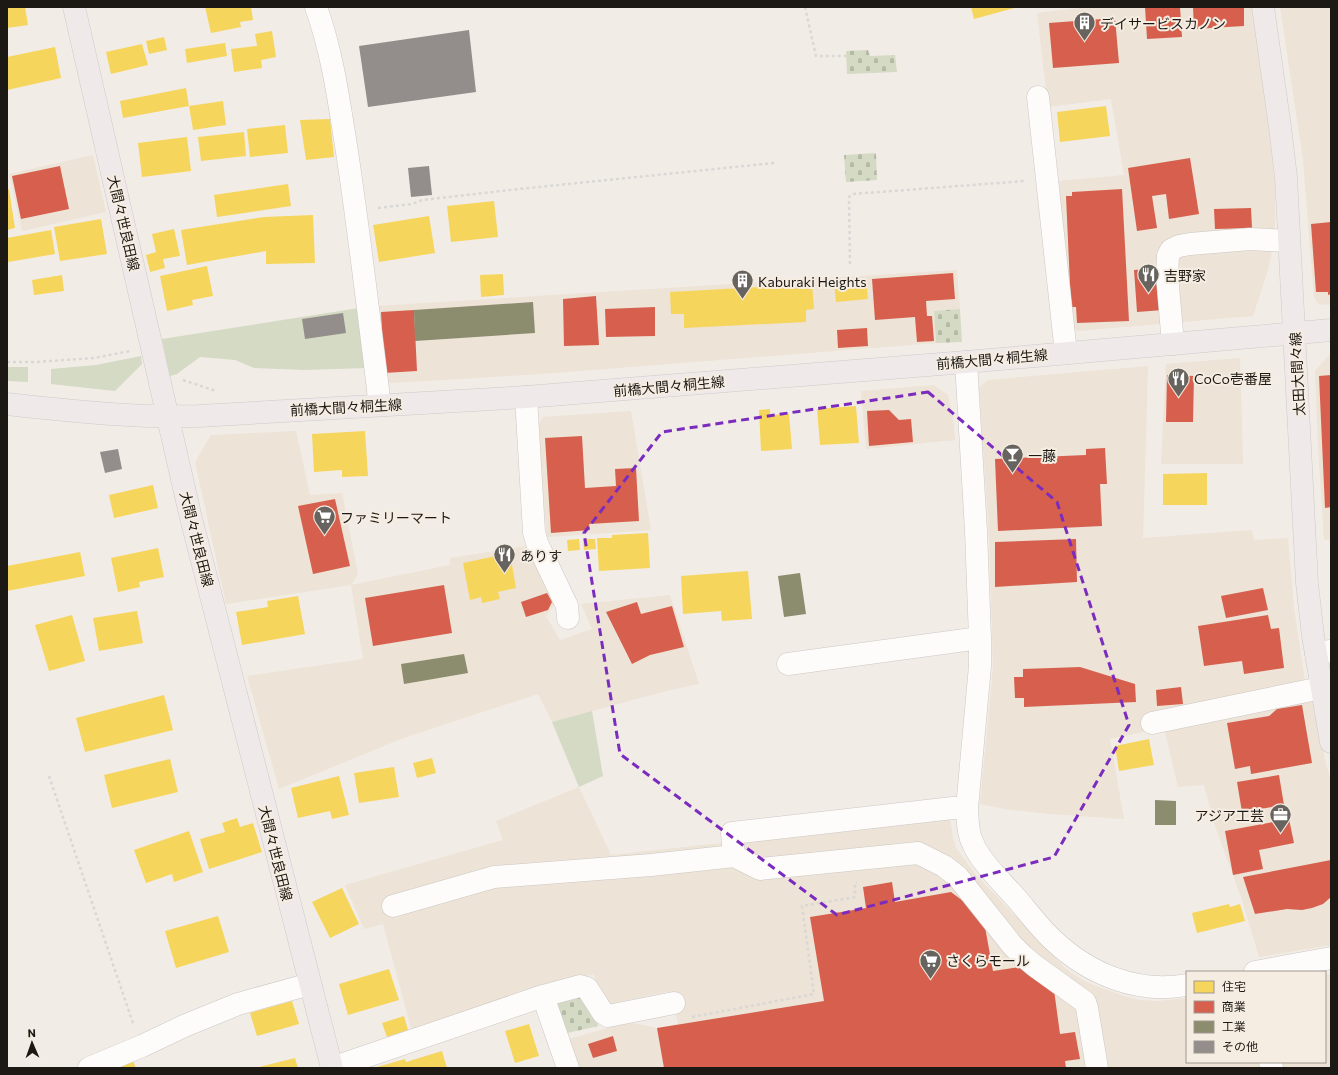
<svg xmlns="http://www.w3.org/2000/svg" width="1338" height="1075" viewBox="0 0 1338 1075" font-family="Commissioner,'Noto Sans JP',sans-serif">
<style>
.commercial{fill:#ede3d6}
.green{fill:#d4dac3}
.cemetery{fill:url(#cemetery-stones)}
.homes{fill:#f6d55c}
.shops{fill:#d6604d}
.industry{fill:#8c8c6e}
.building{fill:#938e8b}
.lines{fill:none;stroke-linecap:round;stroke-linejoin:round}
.minor-casing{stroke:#cbc7c3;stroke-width:23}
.major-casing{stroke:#cdcac7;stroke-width:23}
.path{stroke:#d9d8d6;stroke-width:2.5;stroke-dasharray:3 3;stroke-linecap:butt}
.minor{stroke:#fdfcfb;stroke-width:22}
.major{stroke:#f0e9ea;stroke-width:22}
.marked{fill:none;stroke:#7b2cbf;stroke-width:3;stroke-dasharray:8 5;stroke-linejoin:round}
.labels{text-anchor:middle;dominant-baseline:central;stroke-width:4;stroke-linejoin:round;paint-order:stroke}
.poi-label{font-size:14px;fill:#1c1915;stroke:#f6ede2;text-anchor:start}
.street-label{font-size:14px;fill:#1c1915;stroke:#f6ede2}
</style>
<defs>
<pattern id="cemetery-stones" width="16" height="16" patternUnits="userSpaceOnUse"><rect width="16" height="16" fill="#d4dac3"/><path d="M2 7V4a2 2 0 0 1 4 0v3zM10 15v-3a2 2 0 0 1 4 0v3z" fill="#b5baa7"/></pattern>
</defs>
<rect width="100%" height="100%" fill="#f2ece7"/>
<!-- commercial -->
<path class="commercial" d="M1088 7H1252L1269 131 1275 185V231L1269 267 1253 316 1077 331 1069 324 1059 181 1124 175 1111 99 1048 107 1037 13Z
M1280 7H1331V305L1318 304 1314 297 1303 160Z
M93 155 106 212 22 231 9 174Z
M957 270 960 309 934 311 936 343 542 374 390 383 382 376 376 306Z
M1331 353V539L1324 540 1318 447 1315 371Z
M1240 358 1243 464H1161L1166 364Z
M1148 366 1143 538 1252 530 1254 540 1288 538 1294 608 1305 681 1153 730 1110 739 1124 819 1049 814 1005 809 980 804 993 667 989 537 979 387 988 380Z
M934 385 948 395 953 416 955 440 866 449 861 391Z
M631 411 651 530 547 537 537 427 543 417Z
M296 431 310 495 342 493 358 574 351 585 450 565V558L527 546 556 602 546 616 560 640 592 629 581 604 670 595 699 684 666 691 552 722 538 694 406 737 279 789 247 676 363 659 351 585 226 604 195 462 211 435Z
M1312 698 1326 764 1331 782V945L1259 957 1242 900 1215 826 1204 785 1178 787 1164 728Z
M579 787 611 855 702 845 792 838 950 819 953 838 956 848 976 875 1066 969 1079 978 1093 985 1124 996 1140 1000 1158 1001 1187 998V1062H1325V975L1331 974V1068H575L565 1040 619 1025 633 1023 657 1028 678 1024 671 991 610 1004 601 999 594 974 570 980 412 1032 383 924 364 929 345 885 503 840 496 821Z"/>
<!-- green -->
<path class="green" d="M359 308 366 368 305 370 254 368 235 360 200 357 177 374 170 376 162 339Z
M141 356 142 364 115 391 51 384V369L96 365Z
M7 367H28V382L7 381Z
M592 711 603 776 579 787 552 722Z"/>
<!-- cemetery -->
<path class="cemetery" d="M868 50 870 56 895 55 897 72 847 74 846 51Z
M876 153 877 180 846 182 844 155Z
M960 309 962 342 936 343 934 311Z
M578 996C590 1003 596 1013 598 1026L563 1034 552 1003Z"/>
<!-- homes -->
<path class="homes" d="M7 7H25L28 25 7 28Z
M205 7H251L253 20 240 22 241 27 211 33Z
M971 7H1018L974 19Z
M272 31 276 57 261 60 262 68 234 72 231 49 257 46 255 34Z
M164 37 167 50 149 54 146 41Z
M225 43 227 56 187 63 185 49Z
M142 44 148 65 111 74 106 52Z
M55 47 61 78 7 90V57Z
M186 88 189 106 123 118 120 101Z
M223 101 226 125 193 130 189 106Z
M1106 106 1110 136 1060 142 1057 112Z
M330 119 334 157 306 160 300 120Z
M285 125 288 153 250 157 247 129Z
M244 132 246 156 201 161 198 137Z
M187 137 191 171 142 177 138 143Z
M288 184 291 206 217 217 214 195Z
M9 189 15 228 7 230V190Z
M494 201 498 237 451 242 447 206Z
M313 215 315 263 266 264V251L187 265 181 230 264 217Z
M429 216 435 253 379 262 373 225Z
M101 219 107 254 60 261 54 227Z
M174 229 180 256 163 259 165 268 150 272 146 255 156 252 152 234Z
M51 230 55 254 8 262 7 238Z
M207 266 213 296 192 300 193 305 167 311 160 276Z
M503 274 504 295 481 297 480 275Z
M62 275 64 291 34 295 32 280Z
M866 280 868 299 836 302 834 283Z
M812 284 814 309 806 310V322L684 328V314H671L670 292Z
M856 406 859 443 820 445 817 409Z
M770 409V415L789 414 792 449 761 451 759 410Z
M365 431 368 476 342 477V470L314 472 312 434Z
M1207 473V505H1163V474Z
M153 485 158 508 114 518 109 495Z
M648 533 650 568 599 571 597 538H612V535Z
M579 539 580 550 568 551 567 540Z
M583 539H595L596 549 584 550Z
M158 548 164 577 139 582 140 587 118 592 111 558Z
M80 552 85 576 7 591V566Z
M510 553 516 588 498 592 500 599 482 603 481 597 470 600 463 563Z
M748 571 752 619 722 621 721 611 683 614 681 576Z
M298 596 305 634 242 645 236 612 268 607 267 601Z
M137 611 143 643 99 651 93 618Z
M72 615 85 661 49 671 35 625Z
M164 695 173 730 85 752 76 718Z
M1149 739 1154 765 1119 771 1115 746Z
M432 758 436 773 417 778 413 763Z
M170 759 178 792 112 808 104 775Z
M394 767 399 797 359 803 354 773Z
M339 776 349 815 332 819 330 811 298 818 291 788Z
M237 818 240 827 253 823 262 852 209 869 200 839 225 832 222 823Z
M189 831 203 872 174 882 172 874 146 883 134 850Z
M342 888 359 924 330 938 312 902Z
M1229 904 1230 907 1240 904 1245 921 1197 933 1192 913Z
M218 916 229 952 176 968 165 931Z
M389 969 399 1000 348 1015 339 984Z
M292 1001 299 1024 257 1036 250 1013Z
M404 1016 408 1030 387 1037 382 1023Z
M529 1024 539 1056 515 1063 505 1031Z
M442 1051 447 1068H377V1067L405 1059 406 1062Z
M295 1058 298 1068H259V1067Z
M133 1061 136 1068H117Z"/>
<!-- shops -->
<path class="shops" d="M1145 7H1180L1182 37 1147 39Z
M1193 7H1244V26L1194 29Z
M1115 18 1119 63 1053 68 1049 23Z
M1190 158 1199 214 1169 219 1166 194 1152 196 1157 228 1137 231 1128 168Z
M60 166 69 209 21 219 12 176Z
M1122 189 1129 321 1077 323 1076 307H1071L1066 196H1072V192Z
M1251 208 1252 228 1215 229 1214 209Z
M1331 222V294L1328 295V292H1316L1311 224Z
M1160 268 1163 310 1137 312 1134 270Z
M953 273 955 299 926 301 927 316H932L934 341 917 342 915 317 875 320 872 279Z
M596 296 599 345 564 346 563 299Z
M655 307V336L606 337 605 309Z
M414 310 417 371 384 373 381 312Z
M867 328 868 346 838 348 837 330Z
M1167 375 1194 376 1193 422H1166Z
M1331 375V507L1325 508 1319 376Z
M889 410 899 420 911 419 913 442 869 446 867 411Z
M582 436 585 488 616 486 615 469 636 468 639 521 589 524 590 530 551 533 545 438Z
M1105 448 1107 484H1100L1102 526 998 531 995 459 1086 455V449Z
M335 499 350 566 313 574 298 506Z
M1076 539 1077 582 995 587V542Z
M444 585 452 633 373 646 365 598Z
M1263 588 1268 610 1226 618 1221 596Z
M547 593 552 602 548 610 526 617 521 602Z
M637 602 641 614 672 606 684 647 650 655 632 664 606 612Z
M1268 615 1271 629 1279 628 1284 668 1244 674 1242 661 1204 666 1198 626Z
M1080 667 1135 684 1136 702 1024 707V698H1015L1014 677H1023V669Z
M1181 687 1183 704 1157 706 1156 690Z
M1302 705 1312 763 1251 774 1250 766 1235 769 1227 723 1269 716 1277 709Z
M1279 775 1284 805 1242 812 1237 782Z
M1289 819 1294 843 1259 850 1263 869 1233 875 1225 831Z
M1331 860V897L1323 904 1312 908 1302 910 1287 909 1255 914 1243 877Z
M892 882 895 902 951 892 983 916 993 971 1020 967 1054 990 1060 1034 1075 1032 1080 1059 1065 1061 1066 1068H664L657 1028 824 1001 810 917 866 908 863 887Z
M613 1036 617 1051 593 1058 588 1044Z"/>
<!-- industry -->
<path class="industry" d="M533 302 535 333 415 341 414 310Z
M800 573 806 614 784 617 778 576Z
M464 654 468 673 404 684 401 664Z
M1155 800 1176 801V825H1155Z"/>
<!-- building -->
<path class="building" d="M469 30 476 92 368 107 359 46Z
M429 166 432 195 411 197 408 168Z
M343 313 346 333 305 339 302 319Z
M118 449 122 469 105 473 100 452Z"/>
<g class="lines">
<defs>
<path id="minor" d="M316 7C333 55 339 102 347 152 359 231 368 310 378 389L379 405
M1038 97 1066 353
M1173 344 1167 275 1168 256 1171 250 1179 246 1190 244 1250 239 1289 241
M966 362 976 531 980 638V666L967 808C968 819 967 831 972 841 979 861 1003 883 1017 899 1028 912 1040 928 1053 940 1089 974 1137 994 1187 985
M526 397 534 532 537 543 567 606 568 618
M1316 653 1331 651
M788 664 980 638
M1152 723 1321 688
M734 856 732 833 953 808H967
M393 906 494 877 651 865 734 856 760 869 918 853 944 866 958 877 1012 945 1023 956 1035 966 1085 1002 1087 1008 1097 1068
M1255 972 1331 958
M543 996 568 1068
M1270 1062 1272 1068
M89 1068 142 1046 184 1026 238 1004 310 984
M332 1068 543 996 580 986 587 988 603 1013 608 1016 674 1003"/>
<path id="major" d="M74 7 190 514 332 1068
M1263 7 1280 127 1286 177 1307 583 1313 636 1331 742
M7 404C71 411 134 418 199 416L526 397 966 362 1331 330"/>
</defs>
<!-- minor casing -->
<use href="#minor" class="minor-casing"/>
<!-- major casing -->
<use href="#major" class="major-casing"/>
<!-- path -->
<path class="path" d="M805 7 816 56H846
M378 208 412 204 422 200 519 189 774 163
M850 264 849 197 853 194 1025 181
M7 362H36L94 358 130 351
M183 380 216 391
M49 776 134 1026
M692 1017 814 994 802 906 855 897V883H857"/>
<!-- minor -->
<use href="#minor" class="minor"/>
<!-- major -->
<use href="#major" class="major"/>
</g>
<!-- marked area -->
<path class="marked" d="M928 392 1057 502 1129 725 1054 857 837 915 620 754 584 533 662 432Z"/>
<!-- icons -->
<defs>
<symbol id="building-pin" viewBox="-11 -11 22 30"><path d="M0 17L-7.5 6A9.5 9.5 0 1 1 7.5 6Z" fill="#67635e" stroke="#f6ede2"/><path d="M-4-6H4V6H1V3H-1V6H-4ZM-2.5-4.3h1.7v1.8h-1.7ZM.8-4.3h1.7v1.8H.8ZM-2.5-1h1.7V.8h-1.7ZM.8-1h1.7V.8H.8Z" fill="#fff"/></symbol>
<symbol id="restaurant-pin" viewBox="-11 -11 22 30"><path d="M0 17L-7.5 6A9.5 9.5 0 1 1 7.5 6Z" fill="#67635e" stroke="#f6ede2"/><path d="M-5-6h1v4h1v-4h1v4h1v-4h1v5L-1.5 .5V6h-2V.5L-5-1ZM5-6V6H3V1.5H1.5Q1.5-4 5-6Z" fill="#fff"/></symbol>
<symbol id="bar-pin" viewBox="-11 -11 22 30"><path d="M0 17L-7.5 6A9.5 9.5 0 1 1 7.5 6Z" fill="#67635e" stroke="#f6ede2"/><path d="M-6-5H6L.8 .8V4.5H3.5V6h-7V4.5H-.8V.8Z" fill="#fff"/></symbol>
<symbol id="supermarket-pin" viewBox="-11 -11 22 30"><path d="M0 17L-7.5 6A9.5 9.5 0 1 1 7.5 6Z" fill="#67635e" stroke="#f6ede2"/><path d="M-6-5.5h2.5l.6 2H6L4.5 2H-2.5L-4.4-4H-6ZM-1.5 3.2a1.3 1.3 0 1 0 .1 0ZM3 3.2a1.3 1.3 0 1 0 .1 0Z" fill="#fff"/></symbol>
<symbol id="office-pin" viewBox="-11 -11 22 30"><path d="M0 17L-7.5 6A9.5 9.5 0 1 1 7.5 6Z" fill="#67635e" stroke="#f6ede2"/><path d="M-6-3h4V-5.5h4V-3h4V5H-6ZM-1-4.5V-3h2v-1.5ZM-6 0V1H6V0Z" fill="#fff"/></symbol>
</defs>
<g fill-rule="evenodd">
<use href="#building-pin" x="1072" y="10" width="25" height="34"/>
<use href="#restaurant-pin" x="1136" y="262" width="25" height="34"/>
<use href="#building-pin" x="730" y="268" width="25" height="34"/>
<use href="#restaurant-pin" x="1166" y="366" width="25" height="34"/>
<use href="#bar-pin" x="1000" y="442" width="25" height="34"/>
<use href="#supermarket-pin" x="312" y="504" width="25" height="34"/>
<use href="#restaurant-pin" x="492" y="542" width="25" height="34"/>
<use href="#office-pin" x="1268" y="802" width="25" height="34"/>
<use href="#supermarket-pin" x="918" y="948" width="25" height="34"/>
</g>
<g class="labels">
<!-- poi labels -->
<g class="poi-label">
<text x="1100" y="23">デイサービスカノン</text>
<text x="1164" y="275">吉野家</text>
<text x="758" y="281">Kaburaki Heights</text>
<text x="1194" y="378">CoCo壱番屋</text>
<text x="1028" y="455">一藤</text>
<text x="340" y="517">ファミリーマート</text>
<text x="520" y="555">ありす</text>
<text x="1264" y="815" text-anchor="end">アジア工芸</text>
<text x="946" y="960">さくらモール</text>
</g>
<!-- street labels -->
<g class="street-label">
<text transform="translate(124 223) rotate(77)">大間々世良田線</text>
<text transform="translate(992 359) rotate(-5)">前橋大間々桐生線</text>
<text transform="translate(1297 374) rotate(-93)">太田大間々線</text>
<text transform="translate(669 386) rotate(-5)">前橋大間々桐生線</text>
<text transform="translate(346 407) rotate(-3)">前橋大間々桐生線</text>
<text transform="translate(197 539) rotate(76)">大間々世良田線</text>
<text transform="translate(276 853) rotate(76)">大間々世良田線</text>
</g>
</g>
<!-- border -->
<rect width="1338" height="1075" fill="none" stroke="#1c1915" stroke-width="16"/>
<!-- legend -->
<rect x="1186" y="971" width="140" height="92" fill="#f6ede2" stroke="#9f9890"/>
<rect x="1194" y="981" width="20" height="12" fill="#f6d55c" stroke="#9f9890"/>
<text x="1222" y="991" font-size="12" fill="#1c1915">住宅</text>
<rect x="1194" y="1001" width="20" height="12" fill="#d6604d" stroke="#9f9890"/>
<text x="1222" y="1011" font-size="12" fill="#1c1915">商業</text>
<rect x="1194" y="1021" width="20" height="12" fill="#8c8c6e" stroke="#9f9890"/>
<text x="1222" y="1031" font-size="12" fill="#1c1915">工業</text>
<rect x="1194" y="1041" width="20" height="12" fill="#938e8b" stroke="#9f9890"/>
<text x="1222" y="1051" font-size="12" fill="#1c1915">その他</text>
<!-- north arrow -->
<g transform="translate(32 1043) rotate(358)" stroke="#f6ede2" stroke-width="3" paint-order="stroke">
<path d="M0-3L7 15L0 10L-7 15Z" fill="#1c1915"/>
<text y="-6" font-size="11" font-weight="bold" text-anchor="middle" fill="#1c1915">N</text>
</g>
</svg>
